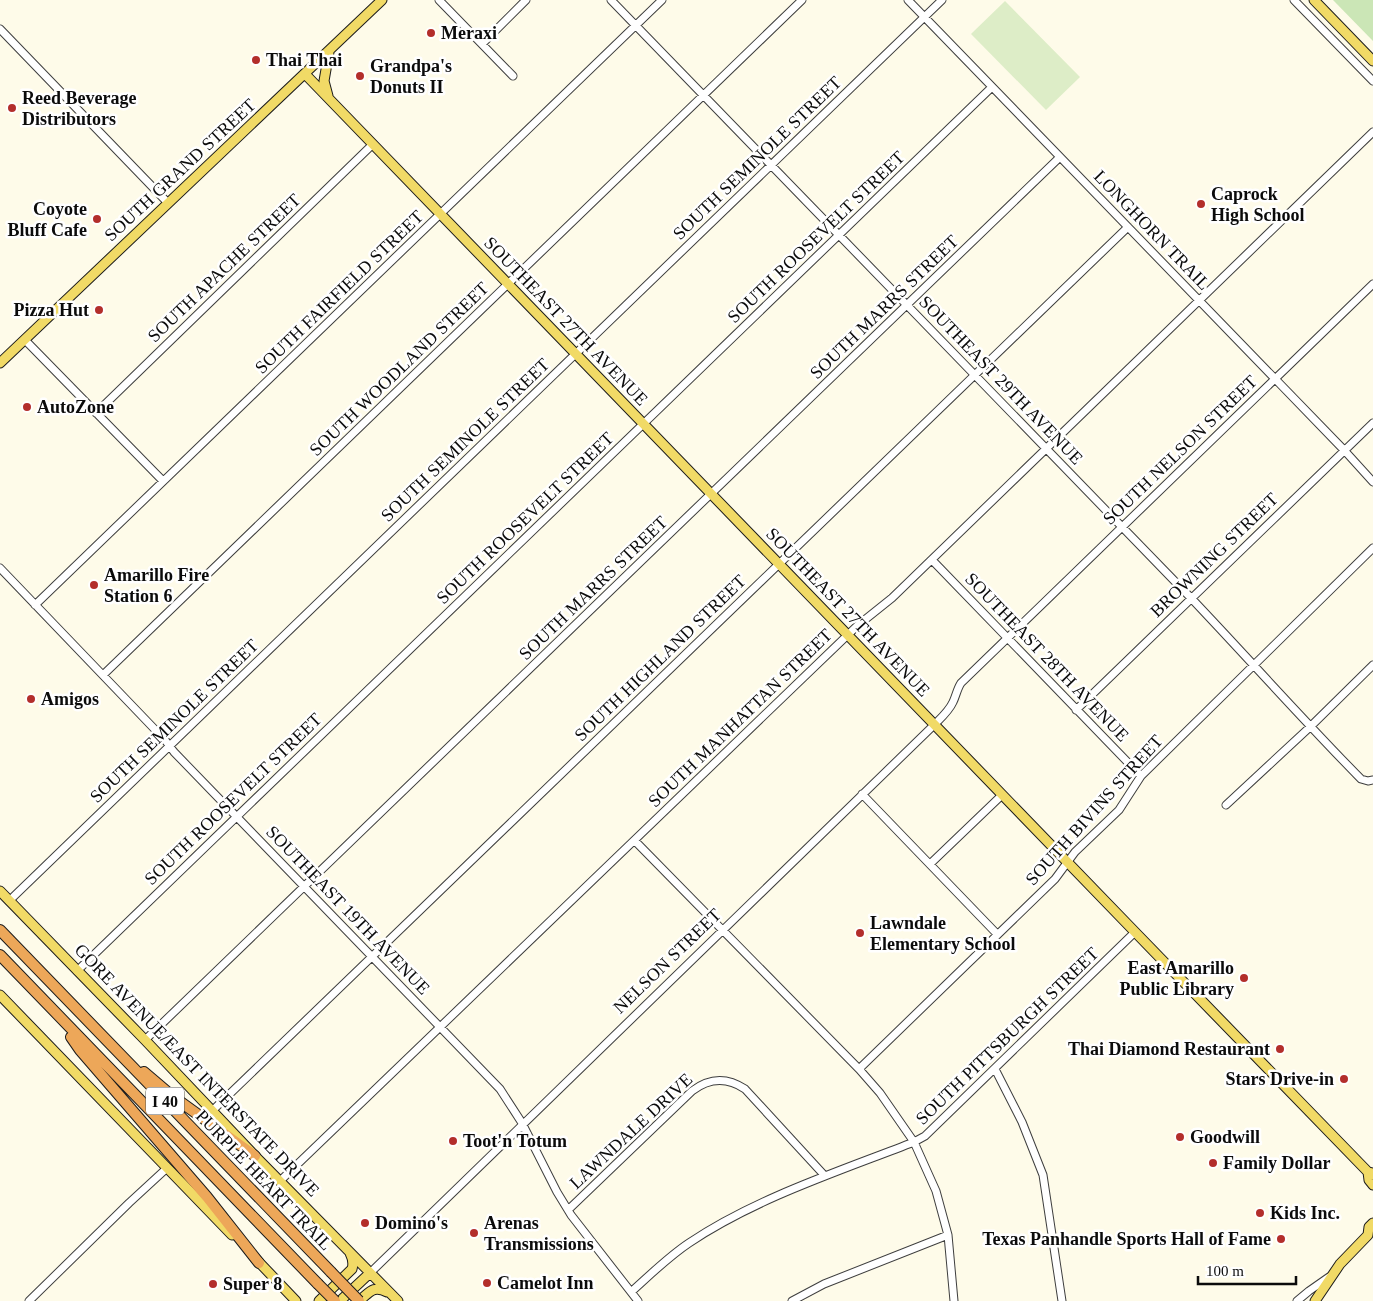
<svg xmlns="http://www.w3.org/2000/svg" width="1373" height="1301" viewBox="0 0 1373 1301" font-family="Georgia,serif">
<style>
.green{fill:#cbe6b6}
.pitch{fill:#ddedc7}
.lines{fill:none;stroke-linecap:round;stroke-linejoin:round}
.minor-casing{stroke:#3e3e3e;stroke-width:9}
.major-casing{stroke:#1c1c1c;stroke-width:11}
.highway-casing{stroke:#1c1c1c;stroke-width:12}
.minor{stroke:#fff;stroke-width:7}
.major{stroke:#f1da66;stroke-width:9}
.highway{stroke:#eda759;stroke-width:10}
.highway-bridge-casing{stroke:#1c1c1c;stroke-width:12;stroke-linecap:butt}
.highway-bridge{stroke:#eda759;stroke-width:10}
.poi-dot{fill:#b32e2b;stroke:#fff;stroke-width:2}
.labels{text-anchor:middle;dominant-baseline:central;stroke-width:5;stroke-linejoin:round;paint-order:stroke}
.shield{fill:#fff;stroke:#545454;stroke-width:1}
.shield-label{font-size:16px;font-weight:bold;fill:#0b0b0b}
.poi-label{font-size:18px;font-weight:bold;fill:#0b0b0b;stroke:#fff;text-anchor:start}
.street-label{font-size:18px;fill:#0b0b0b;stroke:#fff}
</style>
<rect width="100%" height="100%" fill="#fefbe9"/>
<!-- green -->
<path class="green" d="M1333 0H1373V41Z"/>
<!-- pitch -->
<path class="pitch" d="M1005 1 1080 77 1046 110 971 34Z"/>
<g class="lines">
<defs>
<path id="minor" d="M439 0 513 76
M611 0 1191 598C1248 658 1303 720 1361 779L1368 781 1373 780
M908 0 1344 450 1373 482
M1294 0 1373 81
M0 29 168 203
M482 44 526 0
M25 340 163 481
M96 413 373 144
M932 560 1141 776
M0 568 165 740 174 752 500 1089 522 1123 557 1192 571 1215 638 1301
M35 605 662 0
M103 675 802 0
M1076 710 1373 423
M862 794 997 934
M1226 805 1310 727 1373 665
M635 841 859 1069 880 1093 914 1142 936 1191 948 1235 954 1301
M930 864 1002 795
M9 901 942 0
M77 971 992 87
M145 1040 1060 157
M859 1069 1055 879 1075 852 1119 810 1141 776 1373 548
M995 1069 1022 1122 1043 1175 1062 1301
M213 1110 779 564 1128 227
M280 1181 857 626 892 598 1373 132
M568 1210 692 1091C709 1078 727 1077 745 1089L825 1176
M370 1273 934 725C941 718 949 711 953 702 956 696 957 689 961 683L1373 284
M631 1292C650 1275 668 1257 689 1243 756 1198 840 1171 914 1142L925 1136 1135 932
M29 1301 129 1203 167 1168
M792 1301 824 1284 948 1235
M1297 1301 1309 1291 1329 1277"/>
<path id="major" d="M1314 0 1373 61
M305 74 1135 932 1368 1172 1373 1173
M328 96 324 81 329 52
M0 363 382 0
M0 891 145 1040 255 1156 398 1301
M0 995 232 1235
M1368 1172 1369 1180 1373 1185
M1368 1235 1369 1227 1373 1223
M255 1258 296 1301
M319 1301 352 1269C354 1263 353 1259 350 1253
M340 1301 370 1273
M359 1301C370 1292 373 1285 387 1292
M1315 1301 1340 1264 1368 1235"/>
<path id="highway" d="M0 930 331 1272
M0 955 318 1284
M71 1037 80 1050 207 1197 259 1263
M144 1072 171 1095 255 1156"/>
</defs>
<!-- minor casing -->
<use href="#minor" class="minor-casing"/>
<!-- major casing -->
<use href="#major" class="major-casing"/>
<!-- highway casing -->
<use href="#highway" class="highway-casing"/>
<!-- minor -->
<use href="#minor" class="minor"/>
<!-- major -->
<use href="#major" class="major"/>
<!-- highway -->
<use href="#highway" class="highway"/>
<defs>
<path id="highway-bridge" d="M331 1272 359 1301
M318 1284 335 1301"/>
</defs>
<!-- highway-bridge casing -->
<use href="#highway-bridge" class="highway-bridge-casing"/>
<!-- highway-bridge -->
<use href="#highway-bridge" class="highway-bridge"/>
</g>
<!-- markers -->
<g class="poi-dot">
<circle cx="431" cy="33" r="5"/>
<circle cx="256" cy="60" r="5"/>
<circle cx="360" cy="76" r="5"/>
<circle cx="12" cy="108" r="5"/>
<circle cx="1201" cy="204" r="5"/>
<circle cx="97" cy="219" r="5"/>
<circle cx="99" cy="310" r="5"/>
<circle cx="27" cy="407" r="5"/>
<circle cx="94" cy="585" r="5"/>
<circle cx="31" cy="699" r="5"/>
<circle cx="860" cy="933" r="5"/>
<circle cx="1244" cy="978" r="5"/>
<circle cx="1280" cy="1049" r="5"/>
<circle cx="1344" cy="1079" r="5"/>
<circle cx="1180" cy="1137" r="5"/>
<circle cx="453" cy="1141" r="5"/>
<circle cx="1213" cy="1163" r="5"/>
<circle cx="1260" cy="1213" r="5"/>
<circle cx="365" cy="1223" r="5"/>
<circle cx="474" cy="1233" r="5"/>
<circle cx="1281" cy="1239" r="5"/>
<circle cx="487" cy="1283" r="5"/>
<circle cx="213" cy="1284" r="5"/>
</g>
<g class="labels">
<!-- shield labels -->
<rect class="shield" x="146" y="1087.5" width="38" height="27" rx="4"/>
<g class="shield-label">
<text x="165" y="1101">I 40</text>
</g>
<!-- poi labels -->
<g class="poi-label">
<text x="441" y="33">Meraxi</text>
<text x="266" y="60">Thai Thai</text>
<text x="370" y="66">Grandpa's<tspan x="370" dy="21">Donuts II</tspan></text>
<text x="22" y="98">Reed Beverage<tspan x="22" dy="21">Distributors</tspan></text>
<text x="1211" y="194">Caprock<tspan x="1211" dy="21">High School</tspan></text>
<text x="87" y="209" text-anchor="end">Coyote<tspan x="87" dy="21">Bluff Cafe</tspan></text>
<text x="89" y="310" text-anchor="end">Pizza Hut</text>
<text x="37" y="407">AutoZone</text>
<text x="104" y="575">Amarillo Fire<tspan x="104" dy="21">Station 6</tspan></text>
<text x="41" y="699">Amigos</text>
<text x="870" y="923">Lawndale<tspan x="870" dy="21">Elementary School</tspan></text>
<text x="1234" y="968" text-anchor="end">East Amarillo<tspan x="1234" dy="21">Public Library</tspan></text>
<text x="1270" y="1049" text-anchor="end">Thai Diamond Restaurant</text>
<text x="1334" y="1079" text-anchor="end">Stars Drive-in</text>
<text x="1190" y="1137">Goodwill</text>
<text x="463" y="1141">Toot'n Totum</text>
<text x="1223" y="1163">Family Dollar</text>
<text x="1270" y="1213">Kids Inc.</text>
<text x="375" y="1223">Domino's</text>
<text x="484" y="1223">Arenas<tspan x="484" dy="21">Transmissions</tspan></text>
<text x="1271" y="1239" text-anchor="end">Texas Panhandle Sports Hall of Fame</text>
<text x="497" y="1283">Camelot Inn</text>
<text x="223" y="1284">Super 8</text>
</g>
<!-- street labels -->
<g class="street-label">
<text transform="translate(757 158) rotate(-44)">SOUTH SEMINOLE STREET</text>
<text transform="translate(180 170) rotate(-43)">SOUTH GRAND STREET</text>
<text transform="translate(1152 230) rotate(46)">LONGHORN TRAIL</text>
<text transform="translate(816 237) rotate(-44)">SOUTH ROOSEVELT STREET</text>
<text transform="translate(224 268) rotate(-44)">SOUTH APACHE STREET</text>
<text transform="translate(339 292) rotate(-44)">SOUTH FAIRFIELD STREET</text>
<text transform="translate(884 307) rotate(-44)">SOUTH MARRS STREET</text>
<text transform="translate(566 321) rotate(46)">SOUTHEAST 27TH AVENUE</text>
<text transform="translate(399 369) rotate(-44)">SOUTH WOODLAND STREET</text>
<text transform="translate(1001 380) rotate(46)">SOUTHEAST 29TH AVENUE</text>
<text transform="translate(465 440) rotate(-44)">SOUTH SEMINOLE STREET</text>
<text transform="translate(1180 450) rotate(-44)">SOUTH NELSON STREET</text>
<text transform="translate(525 518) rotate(-44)">SOUTH ROOSEVELT STREET</text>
<text transform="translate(1214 555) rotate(-44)">BROWNING STREET</text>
<text transform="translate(593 588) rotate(-44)">SOUTH MARRS STREET</text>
<text transform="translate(848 612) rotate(46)">SOUTHEAST 27TH AVENUE</text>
<text transform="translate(1047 657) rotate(46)">SOUTHEAST 28TH AVENUE</text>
<text transform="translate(660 658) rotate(-44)">SOUTH HIGHLAND STREET</text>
<text transform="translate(740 718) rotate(-44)">SOUTH MANHATTAN STREET</text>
<text transform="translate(174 721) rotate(-44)">SOUTH SEMINOLE STREET</text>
<text transform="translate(233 799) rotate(-44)">SOUTH ROOSEVELT STREET</text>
<text transform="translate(1094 810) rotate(-48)">SOUTH BIVINS STREET</text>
<text transform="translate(348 910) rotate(46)">SOUTHEAST 19TH AVENUE</text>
<text transform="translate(667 961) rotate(-44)">NELSON STREET</text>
<text transform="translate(1007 1036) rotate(-44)">SOUTH PITTSBURGH STREET</text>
<text transform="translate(197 1070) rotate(46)">GORE AVENUE/EAST INTERSTATE DRIVE</text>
<text transform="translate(631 1131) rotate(-43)">LAWNDALE DRIVE</text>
<text transform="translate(264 1180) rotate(46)">PURPLE HEART TRAIL</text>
</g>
</g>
<!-- scale -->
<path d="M1198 1276v8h98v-8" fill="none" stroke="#0b0b0b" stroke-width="2.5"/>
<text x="1206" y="1276" font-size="15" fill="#0b0b0b" stroke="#ffffff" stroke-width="4" paint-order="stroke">100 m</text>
</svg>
